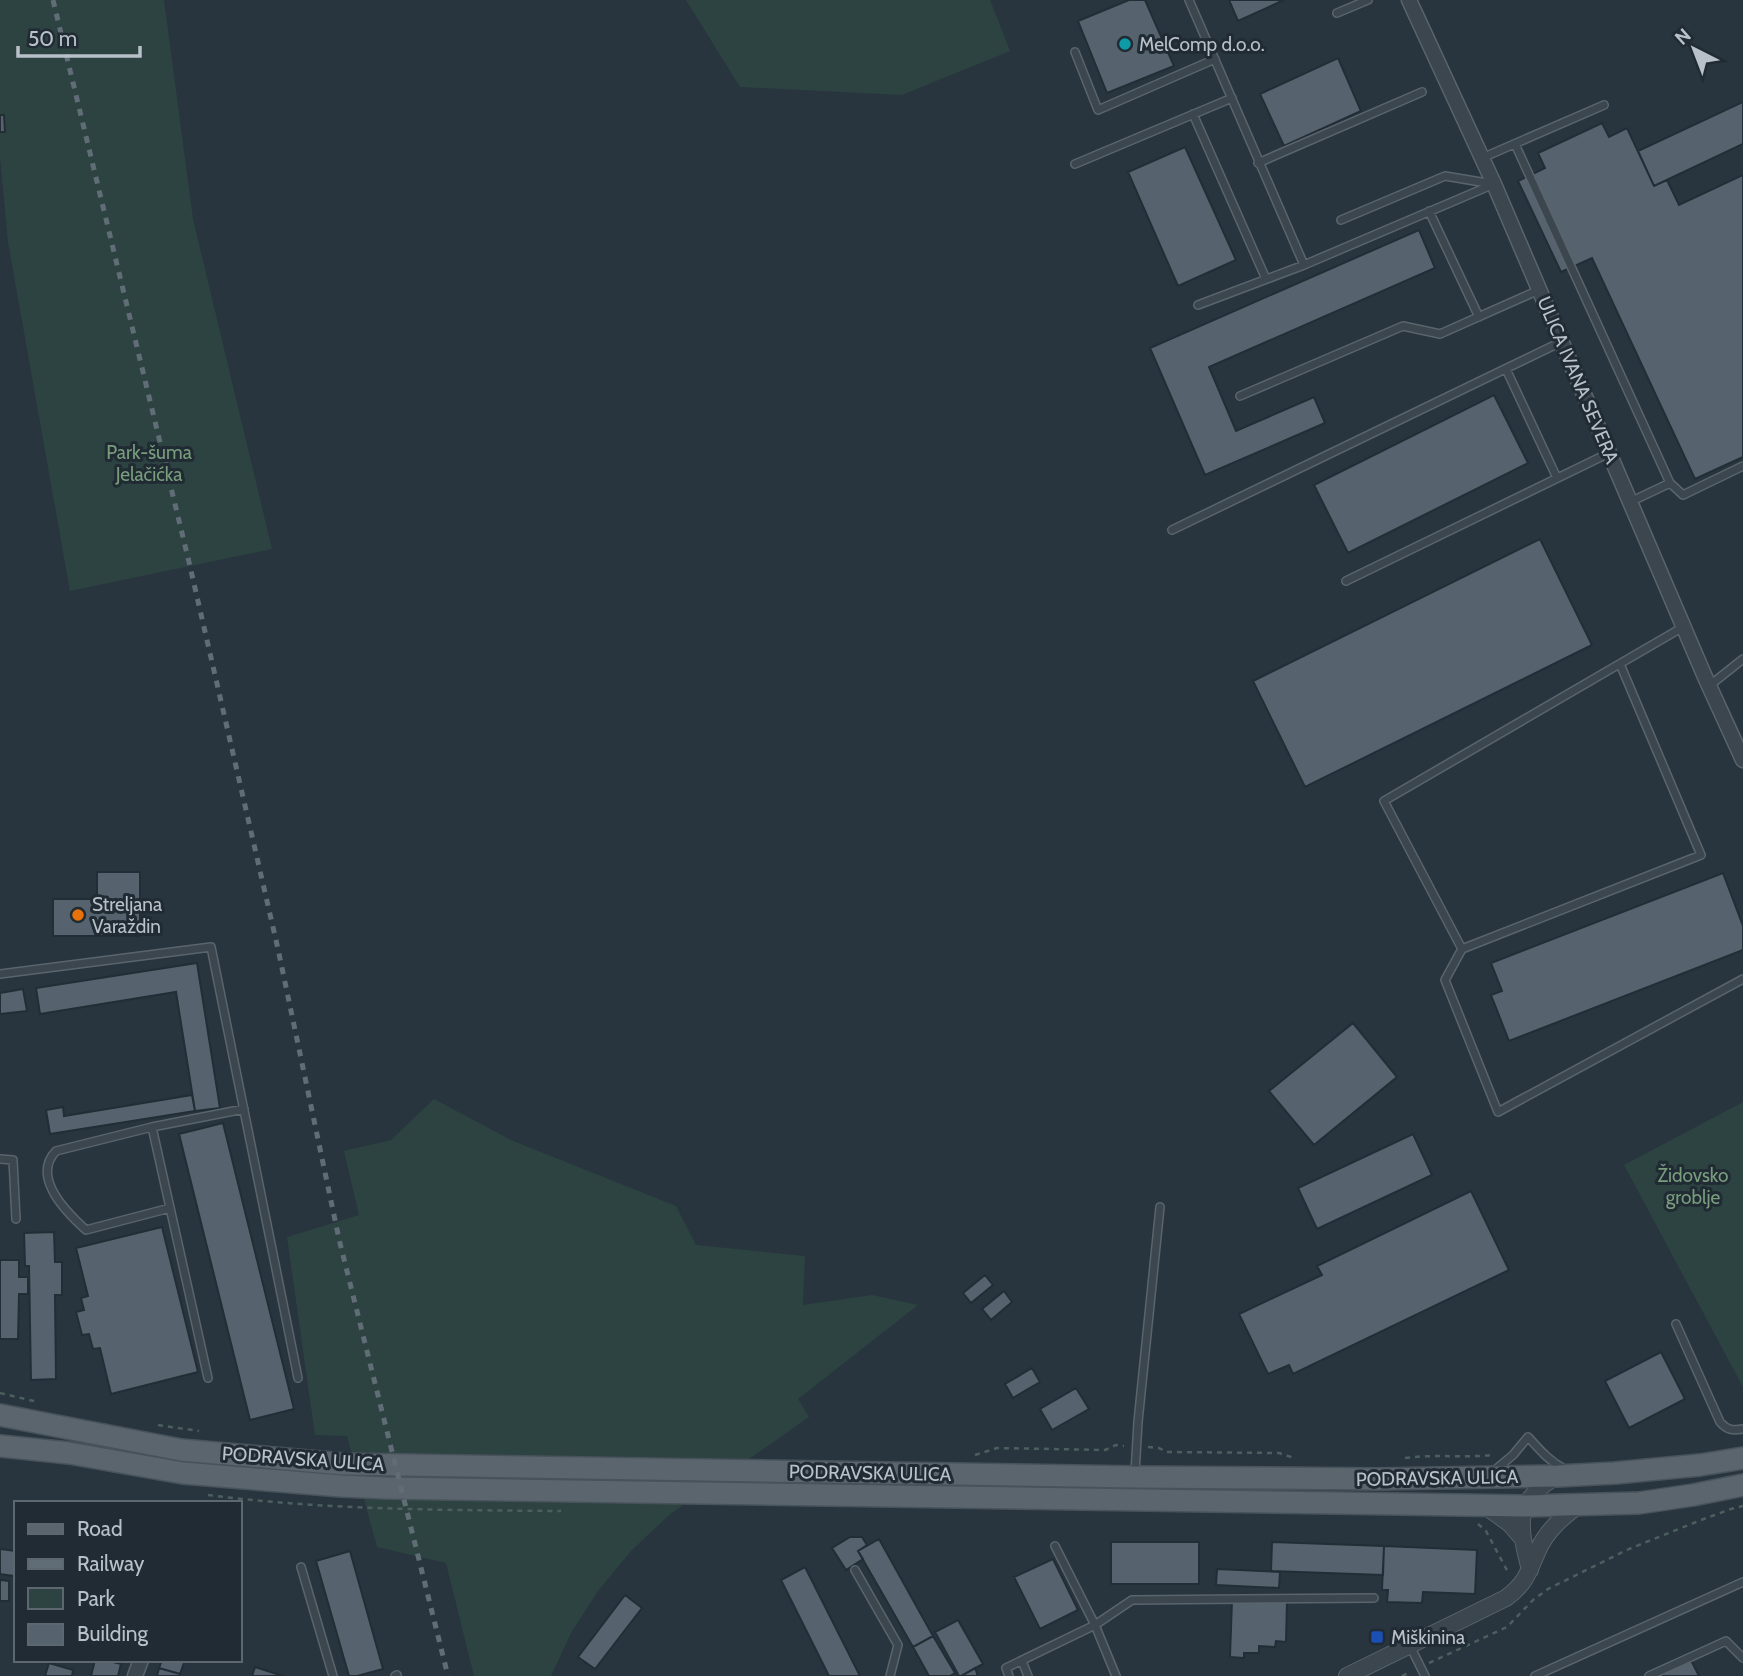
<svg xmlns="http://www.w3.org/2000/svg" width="1743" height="1676" viewBox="0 0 1743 1676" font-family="Cabin,sans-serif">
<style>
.green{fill:#2d4341}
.building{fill:#56636e;stroke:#232d36;stroke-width:2}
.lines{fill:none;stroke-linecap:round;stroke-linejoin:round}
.service-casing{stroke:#5a646c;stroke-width:10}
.minor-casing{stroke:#5a646c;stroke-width:17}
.tertiary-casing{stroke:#5a646c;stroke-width:18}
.primary-casing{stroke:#48525b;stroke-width:24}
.path{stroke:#4c5f5f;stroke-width:2.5;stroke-dasharray:5 5;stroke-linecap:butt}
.service{stroke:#3c464e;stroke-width:7}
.minor{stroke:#3c464e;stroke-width:14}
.tertiary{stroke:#3c464e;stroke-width:16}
.primary{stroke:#5a656e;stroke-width:21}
.rail{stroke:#606d77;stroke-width:5;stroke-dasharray:7 7;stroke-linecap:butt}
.culture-dot{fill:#0f9aa8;stroke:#212b34;stroke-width:2.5}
.food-dot{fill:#e8710a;stroke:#212b34;stroke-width:2.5}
.transit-dot{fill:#1a4fb4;stroke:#212b34;stroke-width:2.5}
.labels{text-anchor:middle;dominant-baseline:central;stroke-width:6;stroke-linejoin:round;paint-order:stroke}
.poi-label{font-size:19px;fill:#b8c1c9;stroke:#212b34;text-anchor:start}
.street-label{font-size:19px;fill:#b8c1c9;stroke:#212b34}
.park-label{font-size:19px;fill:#799d7c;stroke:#212b34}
</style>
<rect width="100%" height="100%" fill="#28353e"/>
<!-- green -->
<path class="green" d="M0 0H164L193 219 272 549 70 591 8 242 0 157Z
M686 0H990L1010 51 902 95 740 87Z
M434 1099 513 1141 676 1206 696 1245 805 1256 803 1305 872 1295 918 1305 798 1399 809 1417 669 1515 631 1551 598 1591 571 1633 551 1676H474L446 1563 377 1547 347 1436 315 1435 287 1237 359 1215 344 1151 391 1140Z
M1743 1102V1387L1624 1165Z"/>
<!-- building -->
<path class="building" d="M1129 0H1145L1174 66 1107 93 1078 21Z
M1229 0H1284L1238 21Z
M1338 58 1361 111 1284 146 1260 94Z
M1743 102V144L1654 186 1638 151Z
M0 115H4L5 132H0Z
M1602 123 1609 137 1627 128 1654 186 1667 180 1679 205 1743 175V457L1695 479 1592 258 1561 272 1518 181 1545 168 1538 153Z
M1185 147 1236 260 1178 286 1128 172Z
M1419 230 1435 268 1209 367 1236 431 1314 397 1325 423 1205 475 1150 348Z
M1494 395 1528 463 1348 553 1314 485Z
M1540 539 1592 645 1305 787 1253 681Z
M97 872H140V936H53V899H97Z
M1723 873 1743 926V950L1509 1041 1491 995 1502 991 1491 963Z
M197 963 220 1108 195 1111 176 992 40 1014 36 988Z
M23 989 27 1011 0 1014V993Z
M1353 1023 1397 1077 1314 1145 1269 1091Z
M192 1095 195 1111 50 1134 46 1110 63 1107 64 1116Z
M223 1123 294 1409 250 1420 179 1134Z
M1413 1134 1432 1175 1317 1229 1298 1188Z
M1471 1191 1509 1270 1293 1374 1289 1365 1268 1374 1239 1314 1322 1275 1317 1266Z
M162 1227 198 1372 111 1394 100 1348 93 1349 89 1334 82 1335 76 1312 84 1310 81 1298 88 1296 76 1248Z
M54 1232 55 1262H62V1295H55L56 1379 31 1380 29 1266H25L24 1233Z
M0 1260H19V1277H28V1294H19L18 1339H0Z
M985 1275 993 1285 971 1303 963 1293Z
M1004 1291 1012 1302 991 1320 982 1309Z
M1661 1352 1685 1399 1629 1428 1605 1381Z
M1032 1368 1040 1382 1013 1398 1005 1384Z
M1076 1388 1089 1409 1052 1430 1040 1409Z
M850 1537H862L867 1545 858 1551 863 1559 846 1570 832 1548Z
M879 1539 933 1636 913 1647 858 1551Z
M1111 1542H1199V1584H1111Z
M1272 1542 1384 1546 1383 1575 1271 1571Z
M1384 1546 1477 1550 1475 1594 1423 1592 1422 1603 1387 1602 1388 1590H1382Z
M0 1549 16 1551 14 1576 0 1574Z
M350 1551 383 1669 357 1676H349L316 1561Z
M1053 1559 1078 1610 1040 1629 1014 1577Z
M805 1567 860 1676H829L781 1580Z
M1217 1569 1280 1572 1279 1588 1216 1585Z
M0 1580 9 1581V1601H0Z
M625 1595 642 1608 595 1669 578 1657Z
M1232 1600 1287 1601 1286 1642 1276 1641 1275 1647 1259 1646V1653H1244V1658L1230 1657Z
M958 1620 983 1664 961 1676H959L935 1632Z
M933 1636 955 1673 950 1676H929L913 1647Z
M95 1660H105L121 1664 118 1676H91Z
M162 1660H185L180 1674 159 1668Z
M1691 1660 1699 1676H1657Z
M49 1663 73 1670 72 1676H45Z
M255 1667 283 1676H252Z
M159 1668 180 1674 179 1676H157Z
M975 1668 978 1676H961Z"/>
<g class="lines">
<defs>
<path id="service" d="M1189 0 1304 265 1494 184
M1337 13 1368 0
M1075 52 1098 110 1215 59
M1193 114 1266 279
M1515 144 1670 483
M1482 158 1604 105
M1258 163 1422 92
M1075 164 1232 98
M1429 211 1479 317
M1341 220 1445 176 1493 184
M1198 305 1304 265
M1506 369 1557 478
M1240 396 1403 326 1440 334 1539 290
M1630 502 1670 483 1683 495 1743 466
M1172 530 1561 342
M1346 581 1609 453
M1620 664 1701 855 1462 949 1384 801 1683 627
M1709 686 1743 659
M1462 949 1445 980 1498 1112 1743 979
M0 974 211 947 298 1378
M152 1127 208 1378
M0 1159 13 1160 16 1219
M170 1208 86 1230C66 1212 31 1177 56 1151L152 1127 244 1109
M1676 1324 1720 1422C1727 1430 1733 1431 1743 1429
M1495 1470 1513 1455 1528 1437C1539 1449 1549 1461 1564 1469
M1135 1473 1138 1422 1160 1207
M1055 1546 1095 1625 1132 1600 1374 1598
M301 1567 333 1676
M855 1570 898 1645 890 1676
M1410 1646 1425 1676
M1022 1661 1028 1676
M395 1676 397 1675
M1009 1676 1006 1668 1095 1625 1116 1676
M1535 1676 1743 1582
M1649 1676 1726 1641 1743 1658"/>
<path id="minor" d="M1409 0 1494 184 1705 677 1743 760
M135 1676 141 1660"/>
<path id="tertiary" d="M1484 1505 1510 1524 1522 1538
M1530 1570C1519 1526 1512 1502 1557 1476
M1347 1676 1506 1598C1529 1581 1529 1568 1541 1544 1550 1528 1563 1516 1579 1505"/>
<path id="primary" d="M0 1415 181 1450 343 1464 1135 1477 1379 1479 1558 1476 1615 1473 1700 1465 1743 1458
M0 1446 69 1453 183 1473 341 1486 387 1488 1526 1506 1639 1503 1693 1495 1743 1485"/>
</defs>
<!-- service casing -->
<use href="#service" class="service-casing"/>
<!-- minor casing -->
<use href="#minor" class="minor-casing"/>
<!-- tertiary casing -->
<use href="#tertiary" class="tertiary-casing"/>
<!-- primary casing -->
<use href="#primary" class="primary-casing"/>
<!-- path -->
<path class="path" d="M0 1393 38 1402
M158 1425 199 1431
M1148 1447 1159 1448 1167 1452 1279 1453 1294 1458
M975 1455 997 1448 1105 1450 1116 1445 1124 1446
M1405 1458C1434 1454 1463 1458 1492 1455
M208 1495C325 1510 443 1510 561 1511
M1478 1524 1486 1531 1509 1574
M1429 1663 1507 1627 1533 1600 1548 1589 1629 1549 1701 1520 1731 1509 1743 1506
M1402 1676 1411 1672"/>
<!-- service -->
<use href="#service" class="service"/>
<!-- minor -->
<use href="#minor" class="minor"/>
<!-- tertiary -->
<use href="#tertiary" class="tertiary"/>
<!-- primary -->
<use href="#primary" class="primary"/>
<!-- rail -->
<path class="rail" d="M53 0 189 562 278 949 339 1239 448 1676"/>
</g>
<!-- markers -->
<circle class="culture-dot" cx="1125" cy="44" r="7"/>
<circle class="food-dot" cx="78" cy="915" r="7"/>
<rect class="transit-dot" x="1370" y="1630" width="14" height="14" rx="3.5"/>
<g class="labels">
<!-- poi labels -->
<g class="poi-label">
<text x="1139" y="44">MelComp d.o.o.</text>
<text x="92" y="904">Streljana<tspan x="92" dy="22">Varaždin</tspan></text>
<text x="1391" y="1637">Miškinina</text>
</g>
<!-- street labels -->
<g class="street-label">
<text transform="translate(1578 380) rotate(67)">ULICA IVANA SEVERA</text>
<text transform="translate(303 1459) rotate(4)">PODRAVSKA ULICA</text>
<text transform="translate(870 1473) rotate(1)">PODRAVSKA ULICA</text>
<text transform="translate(1437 1478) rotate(-1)">PODRAVSKA ULICA</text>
</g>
<!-- park labels -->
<g class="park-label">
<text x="149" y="452">Park-šuma<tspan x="149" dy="22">Jelačićka</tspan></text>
<text x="1693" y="1175">Židovsko<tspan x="1693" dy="22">groblje</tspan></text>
</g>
</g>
<!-- legend -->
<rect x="14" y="1501" width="228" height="161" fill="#212b34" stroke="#5d6770" stroke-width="2"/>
<rect x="28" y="1524" width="35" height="10" fill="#5a656e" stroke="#5d6770" stroke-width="2"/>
<text x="77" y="1536" font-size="21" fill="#b8c1c9">Road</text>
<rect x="28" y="1559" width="35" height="10" fill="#606d77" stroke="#5d6770" stroke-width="2"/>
<text x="77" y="1571" font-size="21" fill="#b8c1c9">Railway</text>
<rect x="28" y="1588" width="35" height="21" fill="#2d4341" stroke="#5d6770" stroke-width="2"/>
<text x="77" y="1606" font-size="21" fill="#b8c1c9">Park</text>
<rect x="28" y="1624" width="35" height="21" fill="#56636e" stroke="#5d6770" stroke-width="2"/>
<text x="77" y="1641" font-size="21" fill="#b8c1c9">Building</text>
<!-- north arrow -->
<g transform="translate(1694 49) rotate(318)" stroke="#212b34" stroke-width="5" paint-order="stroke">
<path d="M0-5L12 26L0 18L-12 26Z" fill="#b8c1c9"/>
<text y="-10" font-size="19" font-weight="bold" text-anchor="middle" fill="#b8c1c9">N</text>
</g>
<!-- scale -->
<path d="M18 46v10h122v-10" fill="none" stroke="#b8c1c9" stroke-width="3.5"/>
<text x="28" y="46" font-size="21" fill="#b8c1c9" stroke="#212b34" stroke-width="5" paint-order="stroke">50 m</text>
</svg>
